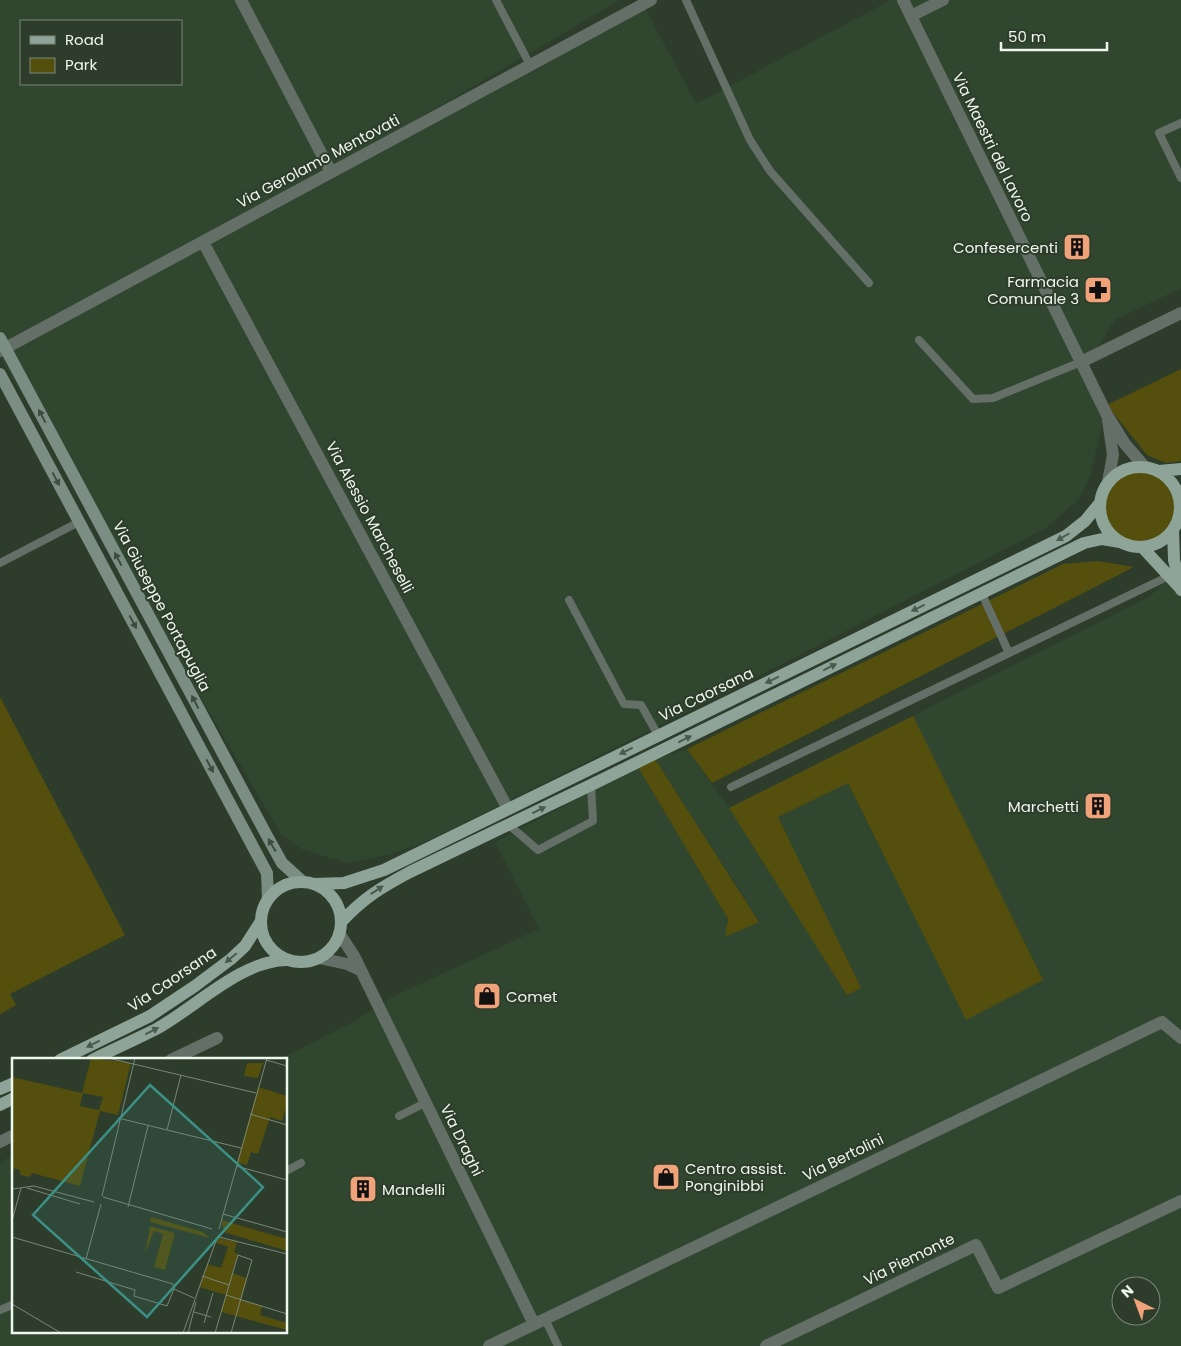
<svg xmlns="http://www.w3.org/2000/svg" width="1181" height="1346" viewBox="0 0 1181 1346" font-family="Poppins,sans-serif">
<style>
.built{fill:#31462f;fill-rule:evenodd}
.green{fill:#544f0d}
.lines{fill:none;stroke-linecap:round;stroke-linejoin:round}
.lane{stroke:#646f68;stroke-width:8}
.street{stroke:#646f68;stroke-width:12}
.secondary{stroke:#7c8d83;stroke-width:12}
.primary{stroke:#8ea498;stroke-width:12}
.oneway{fill:#3d4c3d}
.oneway2{fill:#4a5b4c}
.labels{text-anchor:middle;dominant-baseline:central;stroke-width:4;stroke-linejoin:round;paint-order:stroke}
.street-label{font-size:15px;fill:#eef8ed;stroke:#2d3c2b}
.poi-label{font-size:15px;fill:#eef8ed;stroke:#2d3c2b;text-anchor:end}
.inset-road{fill:none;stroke:#7a8779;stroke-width:1}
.view{fill:#3c9087;fill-opacity:0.15;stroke:#3c9087;stroke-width:2.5}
.inset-edge{fill:none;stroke:#eef8ed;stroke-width:2.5}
</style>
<rect width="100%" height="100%" fill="#2d3c2b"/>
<!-- built -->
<path class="built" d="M0 0H620L330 171 645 8 696 104 891 0H1181V288L1115 320 1088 362 1107 405 1090 476 1079 499 1046 528 745 683 428 841 391 854 348 863 301 849 281 834 0 357ZM21 21H181V84H21Z
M1181 568V1346H0V1162L14 1155V1332H286V1060H278L353 1022 394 996 539 929 495 842 638 767 728 919 726 936 759 921 655 759 687 749 729 808 1149 597ZM1121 1286H1151V1316H1121Z"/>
<!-- green -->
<path class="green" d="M1181 369V461L1166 463 1147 455 1107 405Z
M1104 506a36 36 0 1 1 72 0a36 36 0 1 1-72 0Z
M1098 561 1134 567 712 783 687 749 1063 564Z
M0 697 125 935 10 994 16 1005 0 1014Z
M913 716 1043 980 966 1020 848 783 778 817 861 988 847 995 729 808Z
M655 759 759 922 725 937 728 919 638 767Z"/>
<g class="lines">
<!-- lane -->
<path class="lane" d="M496 0 530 65
M686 0 750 140 770 171 869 283
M1181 123 1159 133 1181 178
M919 340 973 399 993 398 1081 362
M0 563 79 522
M981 592 1009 653
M569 600 624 704 641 705 658 735
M731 787 1169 576
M509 825 538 850 593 821 591 785
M399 1116 425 1103
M286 1171 301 1163
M0 1310 14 1304
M545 1319 558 1346"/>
<!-- street -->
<path class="street" d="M241 0 331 172
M903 0 1107 415 1125 444 1144 466
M911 16 943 0
M203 242 508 809
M0 351 651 0
M1081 362 1181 313
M1108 420 1113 455 1108 482
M339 933 354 956 534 1324
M319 958 347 964 360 970
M171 1060 217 1038
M0 1142 14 1135
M489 1346 1162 1022 1181 1038
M766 1346 976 1245 998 1288 1181 1201"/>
<!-- secondary -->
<path class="secondary" d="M0 338 266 834 282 863 303 882
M0 374 267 873 268 899"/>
<!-- primary -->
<path class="primary" d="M1100 507a40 40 0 1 1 80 0a40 40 0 1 1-80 0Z
M1159 471 1181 469
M1173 529 1174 560 1181 590
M1142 547 1179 587
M261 922a40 40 0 1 1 80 0a40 40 0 1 1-80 0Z
M314 884 344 883 384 870 1066 536 1085 521 1099 504
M341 922C365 897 380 888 410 872L591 785 1084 543 1102 539 1120 542
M60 1060 150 1016 195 986 231 959 245 946 261 921
M92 1060C114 1049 137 1039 158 1028 197 1006 241 961 286 960
M0 1089 14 1083
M0 1105 14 1098"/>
</g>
<!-- one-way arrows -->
<defs><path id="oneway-solid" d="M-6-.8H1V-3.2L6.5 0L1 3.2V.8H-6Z" transform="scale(1.25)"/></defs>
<g class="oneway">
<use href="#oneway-solid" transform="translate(42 416) rotate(-118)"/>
<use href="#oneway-solid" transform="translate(56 479) rotate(62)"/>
<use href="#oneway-solid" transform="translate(118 559) rotate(-118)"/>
<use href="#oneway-solid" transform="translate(133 622) rotate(62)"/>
<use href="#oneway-solid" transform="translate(195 702) rotate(-118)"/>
<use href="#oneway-solid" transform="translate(210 766) rotate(62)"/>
<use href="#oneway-solid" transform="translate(272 845) rotate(-120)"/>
</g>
<g class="oneway2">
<use href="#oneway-solid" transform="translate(1063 537) rotate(150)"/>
<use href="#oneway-solid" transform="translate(918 608) rotate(154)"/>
<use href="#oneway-solid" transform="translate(830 667) rotate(-26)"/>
<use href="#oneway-solid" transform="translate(772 680) rotate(154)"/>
<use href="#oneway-solid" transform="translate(685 739) rotate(-26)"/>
<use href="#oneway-solid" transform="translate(626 751) rotate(154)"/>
<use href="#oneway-solid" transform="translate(539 810) rotate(-26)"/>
<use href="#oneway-solid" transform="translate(377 890) rotate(-33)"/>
<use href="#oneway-solid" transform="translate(231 958) rotate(140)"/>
<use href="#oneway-solid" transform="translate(152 1031) rotate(-27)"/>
<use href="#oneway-solid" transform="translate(93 1044) rotate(154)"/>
</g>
<!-- icons -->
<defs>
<symbol id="building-square" viewBox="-11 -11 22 22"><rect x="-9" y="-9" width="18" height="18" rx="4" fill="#f0a279" stroke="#2d3c2b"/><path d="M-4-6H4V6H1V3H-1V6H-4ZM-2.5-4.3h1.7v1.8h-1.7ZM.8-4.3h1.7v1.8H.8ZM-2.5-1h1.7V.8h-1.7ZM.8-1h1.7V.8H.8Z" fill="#111"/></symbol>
<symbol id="pharmacy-square" viewBox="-11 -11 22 22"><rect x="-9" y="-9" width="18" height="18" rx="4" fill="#f0a279" stroke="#2d3c2b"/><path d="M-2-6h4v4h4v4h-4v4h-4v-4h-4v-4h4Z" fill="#111"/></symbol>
<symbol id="shop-square" viewBox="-11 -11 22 22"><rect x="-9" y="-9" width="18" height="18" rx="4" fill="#f0a279" stroke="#2d3c2b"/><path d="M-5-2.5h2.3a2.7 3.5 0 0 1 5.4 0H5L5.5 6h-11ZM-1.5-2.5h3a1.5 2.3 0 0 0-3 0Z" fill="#111"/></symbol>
</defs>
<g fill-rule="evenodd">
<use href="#building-square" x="1061" y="231" width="32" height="32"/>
<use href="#pharmacy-square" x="1082" y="274" width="32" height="32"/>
<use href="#building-square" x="1082" y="790" width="32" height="32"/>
<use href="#shop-square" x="471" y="980" width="32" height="32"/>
<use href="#shop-square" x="650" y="1161" width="32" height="32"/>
<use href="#building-square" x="347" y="1173" width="32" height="32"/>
</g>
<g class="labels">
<!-- street labels -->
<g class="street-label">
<text transform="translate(993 147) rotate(64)">Via Maestri del Lavoro</text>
<text transform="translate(318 161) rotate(-28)">Via Gerolamo Mentovati</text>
<text transform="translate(370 517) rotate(62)">Via Alessio Marcheselli</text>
<text transform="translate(162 606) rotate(62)">Via Giuseppe Portapuglia</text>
<text transform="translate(706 694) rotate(-26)">Via Caorsana</text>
<text transform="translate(172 979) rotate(-34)">Via Caorsana</text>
<text transform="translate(462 1140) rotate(64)">Via Draghi</text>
<text transform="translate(843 1157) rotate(-26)">Via Bertolini</text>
<text transform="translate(909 1259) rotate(-26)">Via Piemonte</text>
</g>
<!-- poi labels -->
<g class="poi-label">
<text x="1058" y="247">Confesercenti</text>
<text x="1079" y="281">Farmacia<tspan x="1079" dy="17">Comunale 3</tspan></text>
<text x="1079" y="806">Marchetti</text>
<text x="506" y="996" text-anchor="start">Comet</text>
<text x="685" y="1168" text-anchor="start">Centro assist.<tspan x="685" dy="17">Ponginibbi</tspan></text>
<text x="382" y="1189" text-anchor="start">Mandelli</text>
</g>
</g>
<!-- overview -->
<g transform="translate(12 1058)">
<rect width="275" height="275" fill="#2d3c2b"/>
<path d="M79 0 119 5 106 57 88 53 68 128 20 115 18 119 8 117V112L0 110V19L70 35ZM71 35 91 39 87 52 68 48ZM235 5H251L246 20 232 18ZM246 29 275 38V47L270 63 258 59 246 96 239 94 235 107 225 105ZM139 159 191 174 198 180 138 164ZM209 162 275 181V193L212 174ZM138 168 163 175 153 212 142 209 151 176 142 173 133 196ZM206 180 225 184 222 194 226 196 220 215 235 220 229 242 250 248 248 257 275 265V272L209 254 214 237 187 229 195 206 209 210 216 189 202 184Z" fill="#544f0d" fill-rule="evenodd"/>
<path class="inset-road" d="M96 0 244 35M254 2 275 8M238 56 275 67M106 60 229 90M155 72 169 17M224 108 275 122M15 130 68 146M0 131 22 128 82 144M90 138 123 0M91 139 200 171M116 149 136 68M211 156 275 174M0 163 9 130M207 171 255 0M0 179 161 226 162 231M207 179 275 196M74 201 89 146M64 214 123 232 122 238 155 248 162 231 182 240M190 218 217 227M214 237 275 256M0 246 49 275M182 254 199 259M192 265 201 235M171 275 205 180M176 275 184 244M203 275 226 197 240 202 219 275"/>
<path class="view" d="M138 27 251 129 135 259 21 157Z"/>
<rect width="275" height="275" class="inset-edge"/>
</g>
<!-- legend -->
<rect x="20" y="20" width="162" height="65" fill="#2d3c2b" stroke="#7a8779"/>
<rect x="30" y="36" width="25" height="8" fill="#8ea498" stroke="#7a8779"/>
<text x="65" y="45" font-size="15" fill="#eef8ed">Road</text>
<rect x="30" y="58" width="25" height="15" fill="#544f0d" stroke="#7a8779"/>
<text x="65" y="70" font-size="15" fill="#eef8ed">Park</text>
<!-- north arrow -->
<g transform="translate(1136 1301) rotate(318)"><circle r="24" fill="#2d3c2b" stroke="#7a8779"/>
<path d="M0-4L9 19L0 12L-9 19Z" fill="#f0a279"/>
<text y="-8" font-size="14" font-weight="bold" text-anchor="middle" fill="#eef8ed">N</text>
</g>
<!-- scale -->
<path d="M1001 42v8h106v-8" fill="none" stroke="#eef8ed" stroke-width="2.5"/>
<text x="1008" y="42" font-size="15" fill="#eef8ed" stroke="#2d3c2b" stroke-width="4" paint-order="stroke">50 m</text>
</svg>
